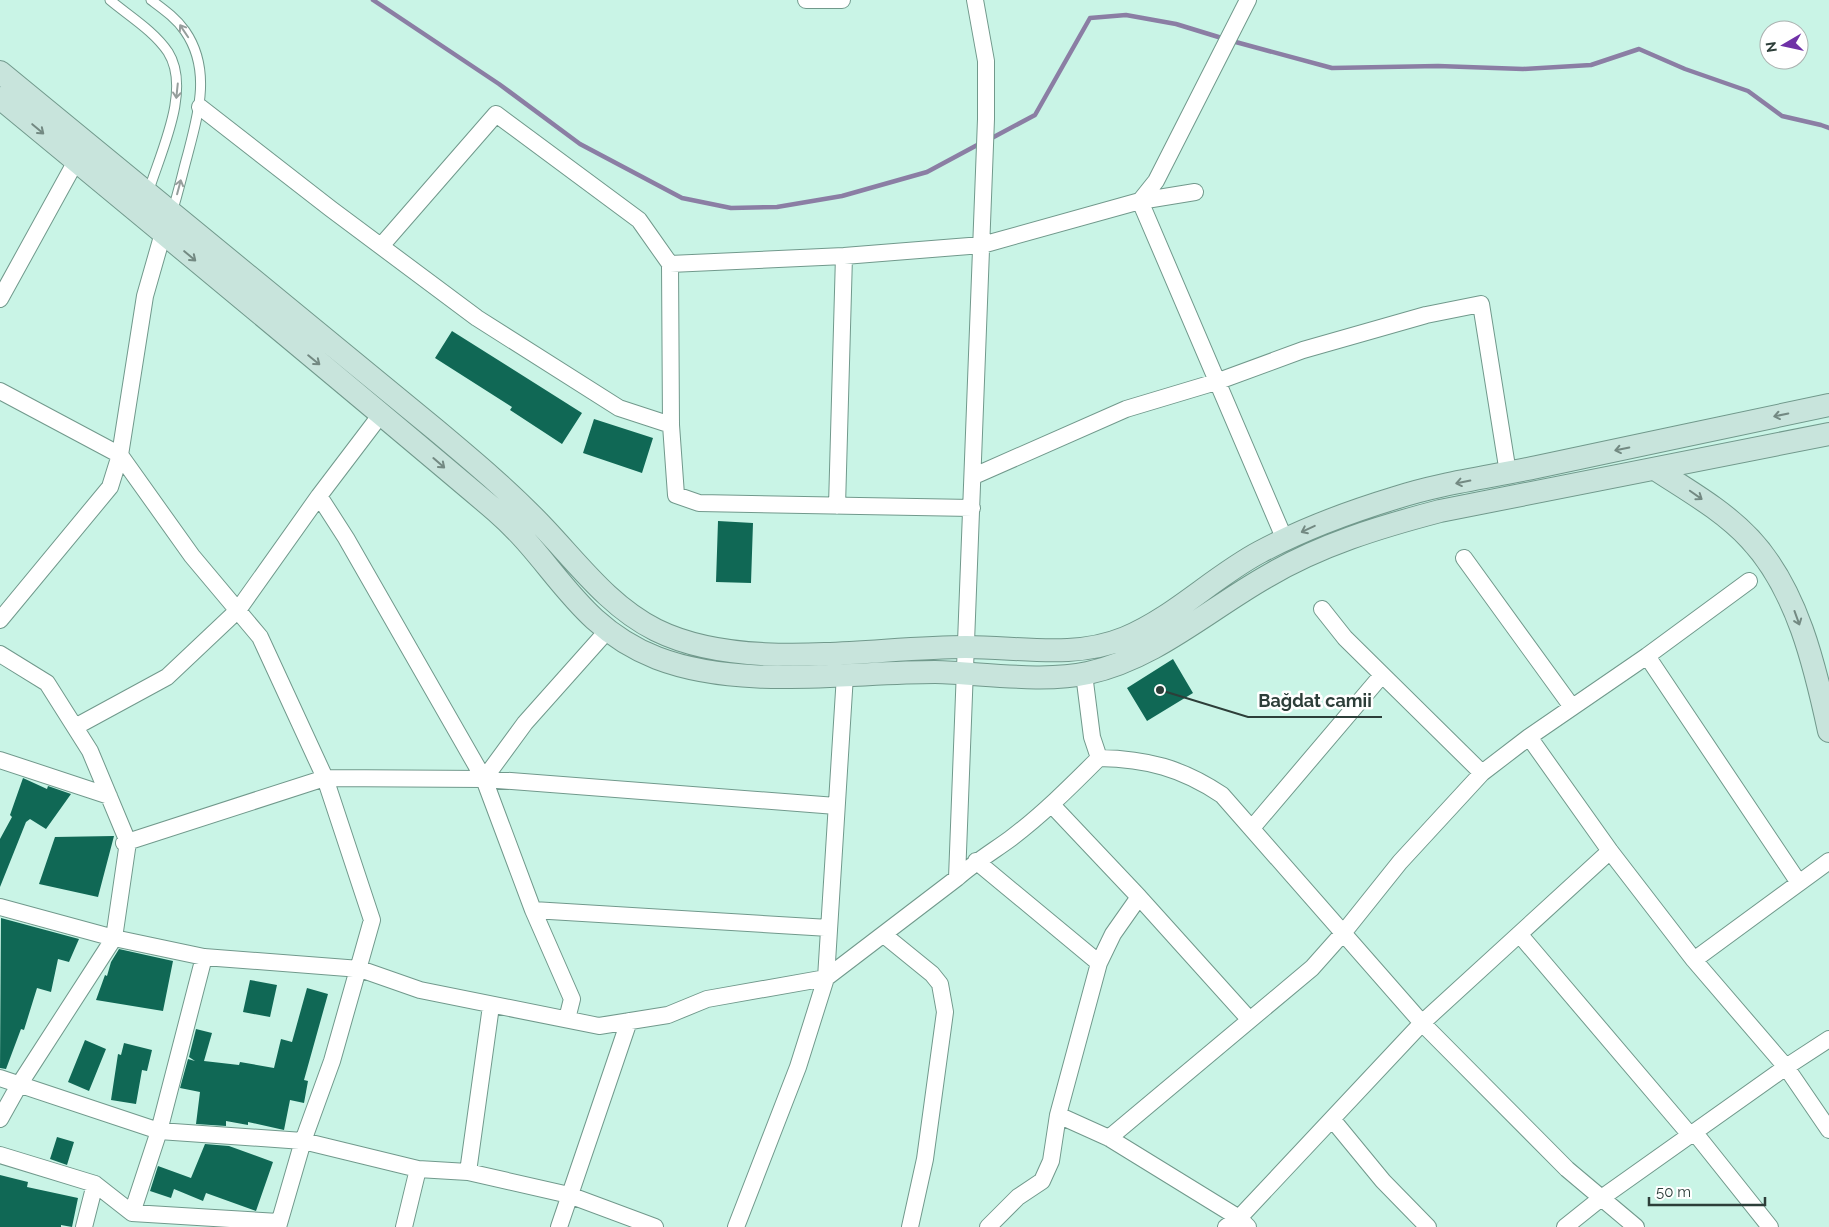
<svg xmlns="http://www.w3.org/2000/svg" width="1829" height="1227" viewBox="0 0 1829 1227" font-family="Raleway,sans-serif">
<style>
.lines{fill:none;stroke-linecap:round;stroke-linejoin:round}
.stream{stroke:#8b7ea4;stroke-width:4.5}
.building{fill:#106855}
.lane-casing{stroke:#71998c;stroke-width:11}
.street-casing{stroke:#71998c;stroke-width:18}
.secondary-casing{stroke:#71998c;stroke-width:24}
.lane{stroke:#fff;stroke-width:9}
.street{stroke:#fff;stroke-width:16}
.secondary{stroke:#c8e4dc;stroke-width:22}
.oneway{stroke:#969e9c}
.oneway2{stroke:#738982}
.leader{fill:none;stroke:#2d3e39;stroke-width:2}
.callout-dot{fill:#2d3e39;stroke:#fff;stroke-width:2}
.callout-label{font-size:18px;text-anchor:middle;font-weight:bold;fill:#2d3e39;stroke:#fff;stroke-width:5;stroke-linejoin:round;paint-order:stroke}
</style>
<rect width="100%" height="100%" fill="#c9f4e6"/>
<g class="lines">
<!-- stream -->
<path class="stream" d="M373 0 499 84 580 144 682 198 731 208 777 207 842 196 927 172 981 143
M1232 41 1332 68 1438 66 1523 69 1591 65 1639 49 1685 69 1748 91 1782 116 1821 125 1829 128
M990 139 1035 115 1090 18 1126 15 1176 24 1225 39"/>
</g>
<!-- building -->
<path class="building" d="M452 331 582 413 562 444 510 410 512 407 435 358Z
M594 419 653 438 642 473 583 453Z
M718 521 753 523 751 583 716 582Z
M1173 659 1193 693 1147 721 1127 688Z
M23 778 47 789 48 786 71 794 46 829 30 819 26 822 0 887V839L12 817 10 815Z
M114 836 98 897 39 884 55 837Z
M1 918 79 939 69 962 58 959 51 992 37 988 24 1030 21 1029 6 1069 0 1068Z
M119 949 173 961 163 1011 96 1000 105 975 107 976 111 962Z
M250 980 277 985 270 1017 243 1012Z
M307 988 328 994 304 1080 308 1081 304 1103 290 1100 284 1130 248 1122V1125L226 1121V1126L196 1124 200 1092 180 1088 188 1059 195 1061 189 1057 196 1029 212 1033 204 1061 239 1065 240 1062 274 1068 281 1039 292 1042Z
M85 1040 106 1049 89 1091 68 1082Z
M124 1043 152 1050 147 1071 142 1070 136 1104 111 1100 118 1054 121 1055Z
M57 1137 74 1142 67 1165 50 1159Z
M205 1144 229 1146 273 1162 256 1211 206 1193 203 1201 174 1189 171 1198 150 1191 158 1166 191 1178Z
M0 1175 28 1182 27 1187 78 1198 72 1227 61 1225V1227H0Z"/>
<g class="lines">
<defs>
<path id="lane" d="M110 0C129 16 154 31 168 52 192 90 160 153 148 193
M151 0C163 9 176 18 185 31 212 70 198 115 187 157 182 175 178 194 172 212"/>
<path id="street" d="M806 0H842
M200 107 331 209 477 318 619 408 671 425
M1140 201 1156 181 1248 0
M1140 201 1195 192
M381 246 496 114 639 220 670 264
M0 299 76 161
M0 391 120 455 192 556 260 637 325 778 372 920 332 1061 303 1141 278 1227
M974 476 1126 409 1216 382 1303 350 1426 315 1481 304 1508 473
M319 496 346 538 484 779 533 910 572 999 567 1019
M837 506 844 256
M972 508 699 503 676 495 671 425 670 264 844 256 982 245 1140 201 1285 540
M1464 558 1572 707
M1322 609 1345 638 1482 773
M0 620 110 487 120 455 145 296 163 233
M0 654 47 683 90 751 128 842 114 938 19 1085 0 1119
M1647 656 1799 883
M75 727 167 677 238 610 319 496 382 413
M1529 737 1610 851 1694 960 1786 1067 1829 1130
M1099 758C1147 759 1182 768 1222 795L1422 1023 1567 1169 1636 1227
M0 760 109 796
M484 779 836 806
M1052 805 1139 897 1249 1019
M1252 828 1382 675
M124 843 325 778 484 779 525 723 607 631
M976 861 1099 963
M957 878 986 119V61L975 0
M0 907 114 938 204 957 360 969 420 990 599 1026 668 1015 707 999 826 978 957 878C974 863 992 852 1010 839 1042 815 1071 786 1099 758L1092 737 1084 674
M533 910 829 928
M884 935 932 974 940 984 945 1012 925 1159 910 1227
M1520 935 1691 1136
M1694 960 1829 861
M0 1078 159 1131 303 1141 418 1169 468 1172 569 1195 655 1227
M1058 1115 1109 1138 1239 1218 1248 1227
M1332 1119 1383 1181 1428 1227
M1695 1133 1770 1227
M1109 1138 1312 968 1344 932 1400 862 1482 773 1529 737 1647 656 1749 581
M0 1155 95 1184 132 1213 279 1222
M468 1172 491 1006
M132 1213 159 1131 204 957
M84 1227 95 1184
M404 1227 418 1169
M559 1227 629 1021
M736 1227 798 1067 826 978 845 675
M988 1227 1018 1197 1042 1181 1051 1161 1058 1115 1099 963 1113 934 1139 897
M1226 1227 1239 1218 1422 1023 1610 851
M1565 1227 1600 1199 1786 1067 1829 1039"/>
<path id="secondary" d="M0 72 436 430C473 461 510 492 544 528 579 565 610 607 656 630 743 673 871 647 966 647 1020 647 1074 659 1125 638 1175 617 1213 577 1260 552 1303 529 1349 512 1395 498 1441 483 1490 477 1537 467 1634 446 1732 426 1829 405
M0 98C166 235 332 372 496 511 556 563 576 626 657 658 740 690 848 672 935 672 981 673 1044 683 1088 673 1154 659 1208 610 1266 577 1320 545 1379 527 1440 511L1829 434
M1655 469C1687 490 1723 510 1750 539 1797 589 1815 666 1829 731"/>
</defs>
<!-- lane casing -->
<use href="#lane" class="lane-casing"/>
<!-- street casing -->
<use href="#street" class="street-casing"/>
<!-- secondary casing -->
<use href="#secondary" class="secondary-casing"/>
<!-- lane -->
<use href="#lane" class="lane"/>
<!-- street -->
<use href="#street" class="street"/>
<!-- secondary -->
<use href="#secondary" class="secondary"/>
</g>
<!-- one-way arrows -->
<defs><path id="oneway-shaft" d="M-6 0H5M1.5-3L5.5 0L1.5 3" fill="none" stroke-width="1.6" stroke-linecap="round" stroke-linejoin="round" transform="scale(1.25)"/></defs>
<g class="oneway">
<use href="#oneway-shaft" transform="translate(184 31) rotate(-124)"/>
<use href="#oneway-shaft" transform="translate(177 91) rotate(96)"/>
<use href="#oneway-shaft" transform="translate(179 187) rotate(-75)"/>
</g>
<g class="oneway2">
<use href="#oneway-shaft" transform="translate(38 129) rotate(40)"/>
<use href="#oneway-shaft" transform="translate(190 256) rotate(40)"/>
<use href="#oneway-shaft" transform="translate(314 360) rotate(39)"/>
<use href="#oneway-shaft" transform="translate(1781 415) rotate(168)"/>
<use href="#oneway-shaft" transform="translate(1622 449) rotate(168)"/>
<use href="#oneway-shaft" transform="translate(439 463) rotate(41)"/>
<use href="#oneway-shaft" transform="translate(1463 482) rotate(169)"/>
<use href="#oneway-shaft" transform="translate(1696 495) rotate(35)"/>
<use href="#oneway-shaft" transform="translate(1308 529) rotate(155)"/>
<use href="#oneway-shaft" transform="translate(1797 618) rotate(70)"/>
</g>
<!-- callouts -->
<path class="leader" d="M1160 690L1248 717H1382"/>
<circle class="callout-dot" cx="1160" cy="690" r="5"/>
<g class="callout-label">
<text x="1315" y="707">Bağdat camii</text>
</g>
<!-- north arrow -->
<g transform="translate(1784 45) rotate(261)"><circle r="24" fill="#ffffff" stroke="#abb2b0"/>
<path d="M0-4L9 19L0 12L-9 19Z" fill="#6f31a7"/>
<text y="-8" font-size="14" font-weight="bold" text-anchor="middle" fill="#2d3e39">N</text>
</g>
<!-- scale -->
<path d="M1649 1197v8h116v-8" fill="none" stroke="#2d3e39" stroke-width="2.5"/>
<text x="1656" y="1197" font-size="15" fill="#2d3e39" stroke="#ffffff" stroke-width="4" paint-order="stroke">50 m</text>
</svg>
